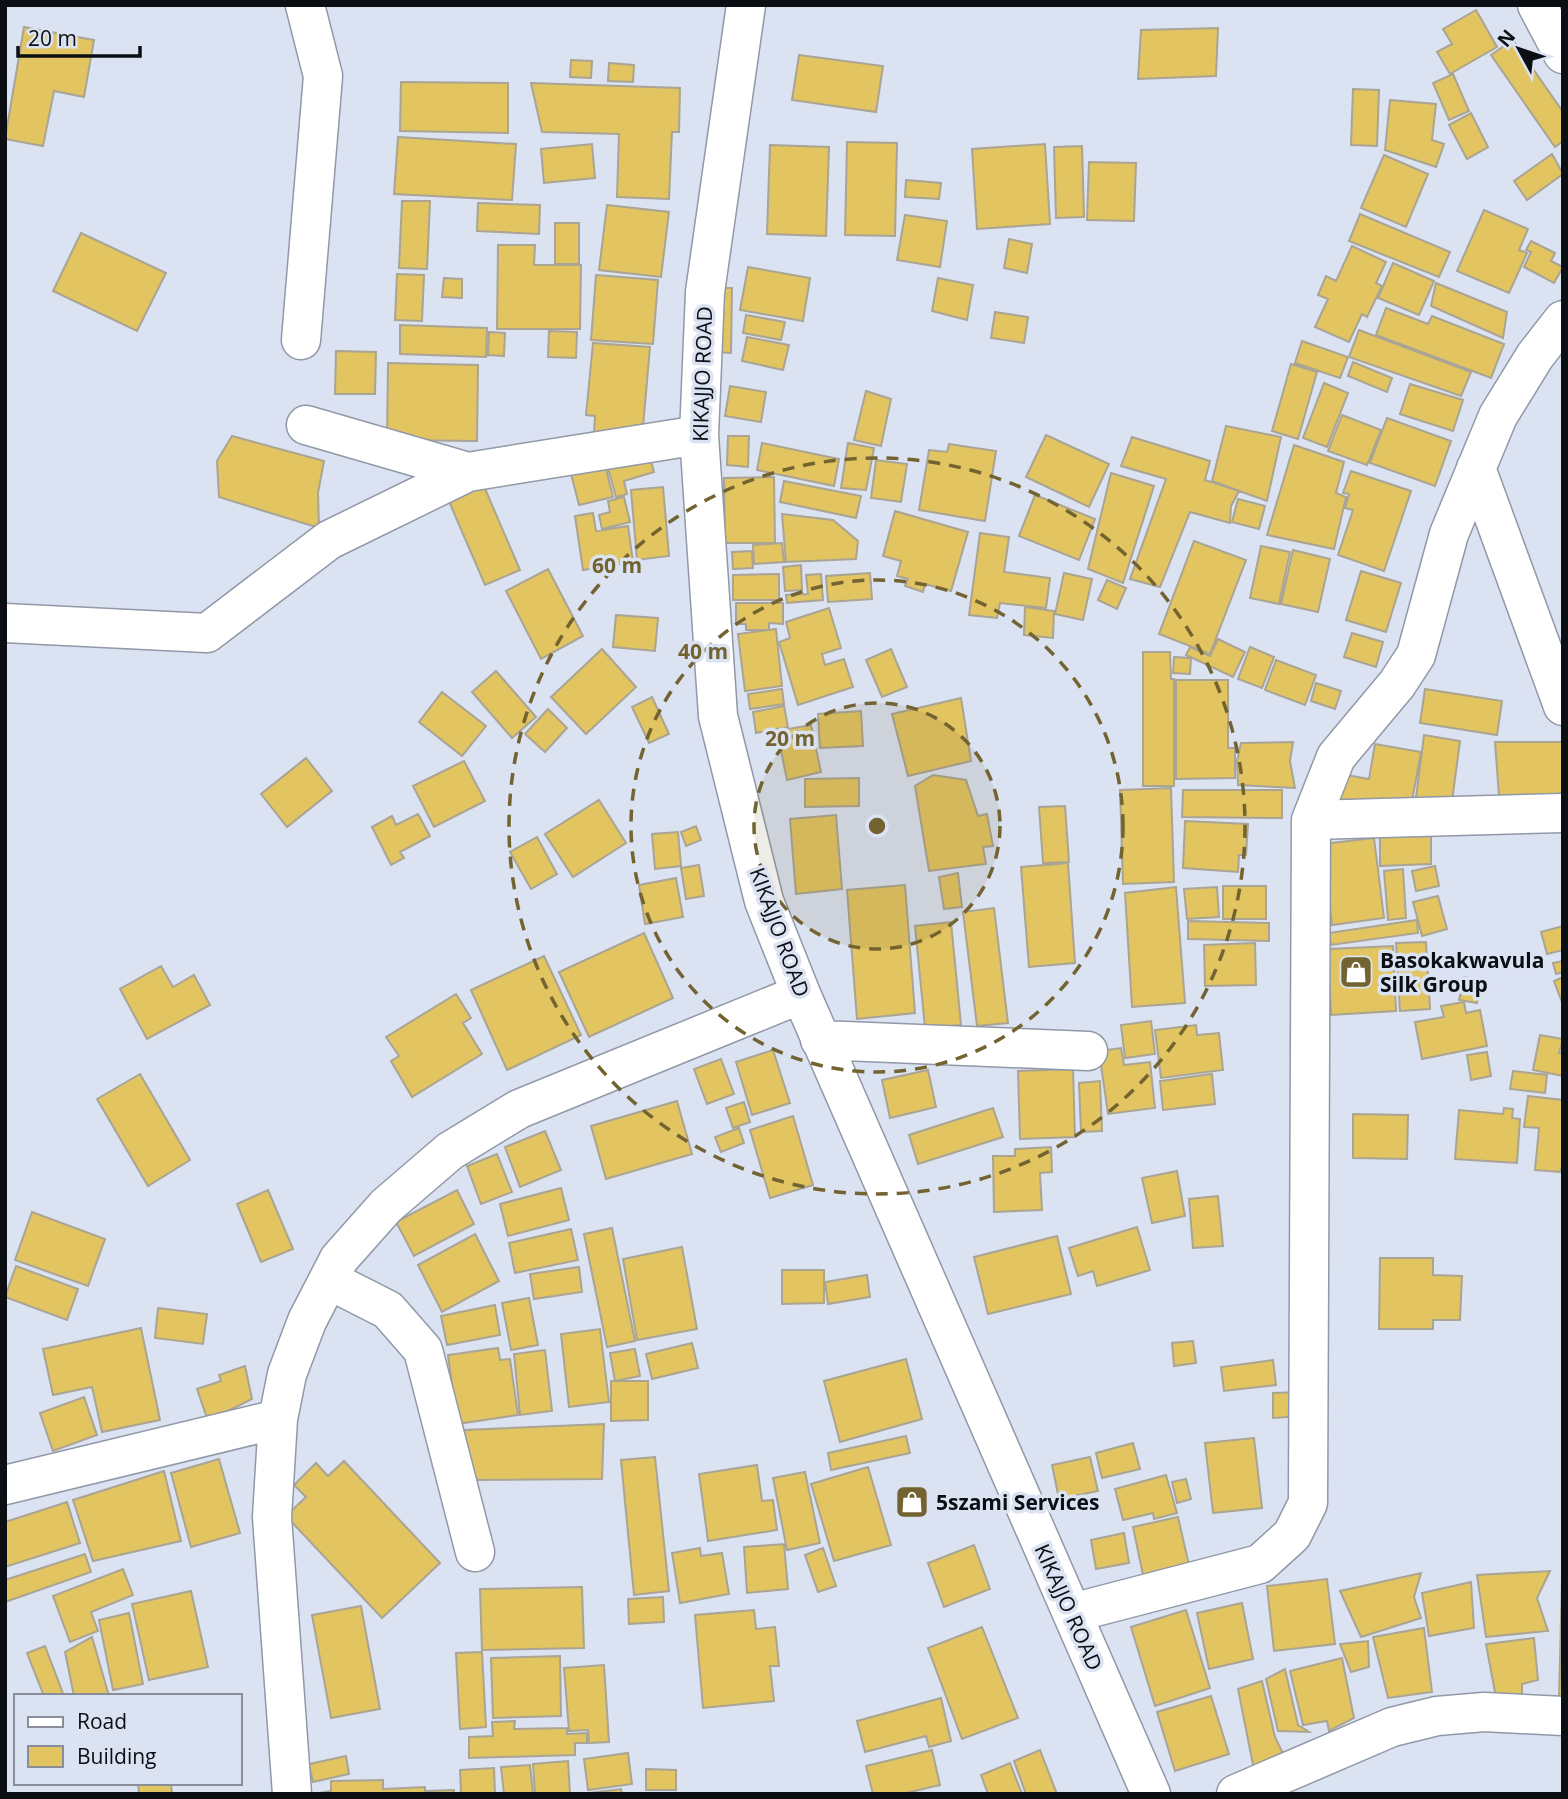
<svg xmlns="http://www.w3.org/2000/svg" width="1568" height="1799" viewBox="0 0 1568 1799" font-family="'Open Sans',sans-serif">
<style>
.building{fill:#e2c461;stroke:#a9a493;stroke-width:2}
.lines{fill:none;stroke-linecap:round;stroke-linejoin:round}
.minor-casing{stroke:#9198a7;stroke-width:41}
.minor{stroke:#fff;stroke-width:38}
.ring{fill:none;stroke:#726330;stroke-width:3.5;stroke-dasharray:12 9}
.labels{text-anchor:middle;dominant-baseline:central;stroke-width:7;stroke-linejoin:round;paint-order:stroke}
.street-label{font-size:21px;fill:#0b0e13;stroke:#dbe2f2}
.poi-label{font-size:21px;font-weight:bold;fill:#0b0e13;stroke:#dbe2f2;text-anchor:start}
.centre{fill:#726330;stroke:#dbe2f2;stroke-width:3.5}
.ring-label{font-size:21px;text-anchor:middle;font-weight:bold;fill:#726330;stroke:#dbe2f2;stroke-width:7;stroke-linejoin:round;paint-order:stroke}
</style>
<rect width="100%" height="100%" fill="#dbe2f2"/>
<!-- building -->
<path class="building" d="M1476 10 1497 47 1450 74 1437 52 1452 44 1443 29Z
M24 27 94 40 84 97 54 91 43 146 5 139Z
M1218 28 1216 76 1138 79 1141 30Z
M1513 40 1563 112V141L1555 147 1491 55Z
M799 55 883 66 876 112 792 100Z
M571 60 592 61 591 78 570 77Z
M609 63 634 65 633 82 608 81Z
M1453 74 1469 111 1449 120 1433 83Z
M401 82 508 83V133L400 131Z
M531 83 680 88 679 132H672L669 199 617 197 619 134 542 132Z
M1353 89 1379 90 1377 146 1351 145Z
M1390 100 1436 104 1432 140 1444 144 1436 167 1385 150Z
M1471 113 1488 147 1467 159 1449 125Z
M398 137 516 144 512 200 394 194Z
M847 142 897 143 895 236 845 235Z
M592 144 595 178 544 183 541 149Z
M1045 144 1050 224 977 229 972 149Z
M770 145 829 147 826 236 767 234Z
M1082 146 1084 217 1056 218 1054 147Z
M1552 154 1563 174 1527 200 1514 181Z
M1384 155 1428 174 1406 227 1361 208Z
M1089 162 1136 163 1134 221 1087 220Z
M906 180 941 183 939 199 905 197Z
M402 201H430L427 269 399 268Z
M478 203 540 205 539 234 477 231Z
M607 205 669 212 661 277 599 270Z
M1484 210 1528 229 1519 250 1527 253 1509 293 1457 271Z
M1360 214 1450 252 1439 277 1349 241Z
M905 215 947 221 940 267 897 260Z
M555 223H579V264H555Z
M81 233 166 273 137 331 53 291Z
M1009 239 1032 244 1027 273 1004 268Z
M1531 241 1555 253 1551 261 1563 267 1554 283 1524 267 1531 252 1526 250Z
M498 245H535L534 265H581L580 329H497Z
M1352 246 1386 262 1376 283 1382 286 1367 317 1362 314 1349 342 1315 327 1328 299 1318 295 1326 276 1336 281Z
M1393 263 1434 281 1419 315 1378 298Z
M748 267 810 278 803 321 740 310Z
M397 274 424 275 422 321 395 320Z
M596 275 658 280 653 344 591 340Z
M444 278 462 279V298L442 297Z
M938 278 973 285 967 320 932 311Z
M1436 283 1507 312 1503 338 1431 306Z
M714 288H732L731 353 712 352Z
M1386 308 1428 324 1432 316 1504 344 1491 378 1376 335Z
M995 312 1028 317 1024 343 991 338Z
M746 315 785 322 781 340 743 333Z
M400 325 487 328 486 357 400 354Z
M1359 330 1471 372 1461 396 1349 357Z
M549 331 577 332 576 358 548 357Z
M489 332 505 333 504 356 488 355Z
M747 337 789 345 783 370 742 361Z
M1302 341 1348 357 1340 378 1295 363Z
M593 343 650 347 642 438 594 433 595 416 586 415Z
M336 351 376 352 375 394H335Z
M1353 362 1392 378 1387 392 1348 376Z
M388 363 478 365 477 441 387 440Z
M1291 364 1317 372 1298 439 1272 431Z
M1324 383 1348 393 1327 447 1303 438Z
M1410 384 1463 400 1453 431 1400 414Z
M730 386 766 392 761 422 725 416Z
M866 391 891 399 881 446 854 440Z
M1342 415 1381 430 1367 465 1328 451Z
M1387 418 1451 441 1435 486 1370 463Z
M1226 426 1281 437 1267 501 1212 481Z
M1046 435 1109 464 1089 507 1026 477Z
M232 436 324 461 318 493 319 528 219 497 217 461Z
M728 436H749L748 467 727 465Z
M1132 437 1210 461 1205 480 1239 491 1231 506 1230 523 1190 512 1160 587 1130 579 1166 479 1121 466Z
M762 443 839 459 834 486 757 470Z
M848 443 874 448 866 490 841 488Z
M949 444 996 451 985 521 919 510 929 450 947 452Z
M1294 445 1344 462 1336 493 1346 497 1334 549 1267 535Z
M648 450 654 472 624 481 627 494 616 497 606 461Z
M876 460 907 464 901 502 871 498Z
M604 461 613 497 579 505 570 470Z
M1351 471 1411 491 1384 571 1338 555 1353 510 1345 508 1349 494 1343 493Z
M1111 473 1154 486 1123 583 1088 569Z
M774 477 775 543H725L724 478Z
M784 481 861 496 856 518 780 502Z
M483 484 520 570 485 585 448 499Z
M663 487 669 556 637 560 631 490Z
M1035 495 1095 519 1079 560 1019 536Z
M624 497 630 522 602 529 599 515 610 512 608 501Z
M1238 499 1265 506 1259 529 1232 522Z
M895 511 968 532 951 591 925 584 923 592 905 586 908 579 897 576 901 561 883 556Z
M593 513 596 531 628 526 633 562 583 570 575 516Z
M782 514 833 520 858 541 856 559 786 562Z
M980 533 1009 537 1004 572 1050 578 1046 608 1000 603 997 618 969 615Z
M1194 541 1246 560 1210 654 1159 634Z
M782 543 784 562 754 564 753 545Z
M1261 546 1290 552 1279 604 1250 598Z
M1293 550 1330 559 1318 612 1281 604Z
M752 551 753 568 733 569 732 552Z
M801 565 802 590 785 591 783 567Z
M548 569 583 636 541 659 506 591Z
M1361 571 1401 583 1386 632 1346 620Z
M870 573 872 599 828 602 826 576Z
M1064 573 1092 579 1083 620 1055 614Z
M779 574V600H733V575Z
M821 574 823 600 787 603 786 595 808 594 806 575Z
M1107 580 1126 588 1117 609 1098 600Z
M736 603H783V624L769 623V630H746V624H736Z
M1025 607 1054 611 1053 638 1024 635Z
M829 608 841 648 822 654 825 665 844 659 853 687 798 705 779 642 790 638 786 622Z
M616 615 658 618 655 651 613 647Z
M776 629 782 686 745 691 738 634Z
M1352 633 1383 642 1376 667 1344 657Z
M1218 639 1245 652 1233 677 1186 655 1190 647 1210 656Z
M1250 647 1274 657 1262 688 1238 679Z
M602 649 636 687 586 734 551 697Z
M891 649 907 687 882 697 866 660Z
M1143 652H1170L1171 679H1174V786H1143Z
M1174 657 1191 658 1190 674 1173 673Z
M1276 660 1316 675 1305 705 1265 690Z
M496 671 536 717 512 738 472 692Z
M1176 680H1228V748H1235V778L1176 779Z
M1316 683 1341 691 1335 709 1311 701Z
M782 689 784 704 750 709 748 694Z
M1425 689 1502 701 1497 735 1420 723Z
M442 692 486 726 462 756 419 722Z
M652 697 669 734 649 743 632 707Z
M961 698 971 761 908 776 892 714Z
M784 706 788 727 756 733 753 712Z
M548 709 567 728 545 752 525 734Z
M861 711 863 746 820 748 818 714Z
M811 725 821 772 787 780 777 731Z
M1424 735 1460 741 1451 809 1415 805Z
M1293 742 1290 761 1295 788 1238 785 1237 761 1241 743Z
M1495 742H1563V795L1499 796Z
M1375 744 1421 752 1411 806 1333 810 1340 774 1369 779Z
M306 758 332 791 287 827 261 794Z
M464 761 485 801 434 827 413 786Z
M933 775 966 780 978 816 987 814 993 846 983 847 986 864 929 871 915 786Z
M859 778V806L805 807V779Z
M1171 788 1174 882 1123 884 1120 790Z
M1183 790H1282V818L1182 817Z
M599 800 626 843 573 877 545 834Z
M1065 806 1069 862 1043 863 1039 807Z
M418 814 430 836 400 852 404 858 391 865 372 827 392 816 396 825Z
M836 815 842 889 796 894 790 819Z
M1185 821 1248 824 1246 855H1239L1238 872 1183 868Z
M696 826 701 840 686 846 681 832Z
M678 832 681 866 655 869 652 834Z
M1431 835V864L1380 866V837Z
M537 837 557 874 531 889 510 852Z
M1374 838 1384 918 1332 925 1323 844Z
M1068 863 1075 963 1029 967 1021 867Z
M699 865 704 896 686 899 681 868Z
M1435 866 1439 886 1416 891 1412 871Z
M1403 869 1406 918 1388 920 1384 871Z
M958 873 962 907 944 909 939 877Z
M676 878 683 917 645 924 639 885Z
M905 885 915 1013 857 1019 847 890Z
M1223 886H1266V919H1223Z
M1176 887 1185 1003 1132 1007 1125 893Z
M1217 887 1219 917 1187 919 1184 889Z
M1438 896 1447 929 1422 936 1413 902Z
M994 908 1008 1023 977 1026 963 912Z
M1417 920 1418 933 1331 945 1329 933Z
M1188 921 1269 923V941L1188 939Z
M951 922 961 1025 925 1028 915 926Z
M1563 926V950L1547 954 1541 932Z
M644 933 673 998 589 1037 559 972Z
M1426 942 1430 1009 1400 1011 1396 943Z
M1255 943 1256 985 1205 986 1204 945Z
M1393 946 1396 1011 1331 1015 1328 949Z
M544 956 581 1035 507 1070 471 990Z
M1563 961V972L1556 974 1553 963Z
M161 966 173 987 194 975 210 1005 147 1039 120 989Z
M1464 977 1482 981 1477 1003 1459 1000Z
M1563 977V1005L1554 981Z
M456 994 471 1018 463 1023 482 1054 412 1097 391 1061 399 1056 386 1037Z
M1464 1002 1466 1013 1480 1010 1487 1046 1422 1059 1415 1022 1444 1017 1441 1006Z
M1151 1021 1155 1054 1125 1058 1121 1025Z
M1196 1025 1197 1035 1219 1033 1223 1070 1161 1078 1155 1030Z
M1540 1035 1563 1039 1559 1053 1563 1054V1076L1533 1070Z
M1121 1048 1124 1065 1150 1062 1155 1108 1108 1114 1099 1051Z
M773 1050 790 1103 752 1115 736 1062Z
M1487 1052 1491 1076 1471 1080 1467 1055Z
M721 1059 734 1094 707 1104 694 1069Z
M1073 1069 1075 1137 1020 1139 1018 1071Z
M928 1070 936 1107 890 1118 882 1080Z
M1513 1071 1547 1075 1545 1093 1510 1089Z
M140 1074 190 1160 148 1186 97 1099Z
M1212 1074 1215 1104 1163 1110 1160 1081Z
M1100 1081 1102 1131 1081 1132 1079 1083Z
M1528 1096 1563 1100V1163L1560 1172 1535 1170 1539 1128 1524 1127Z
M677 1101 692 1154 606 1179 591 1126Z
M744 1102 750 1122 733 1128 726 1108Z
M993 1108 1003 1137 918 1164 909 1135Z
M1504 1108 1513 1109 1512 1118 1520 1119 1517 1163 1455 1159 1459 1110 1503 1114Z
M1353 1114 1408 1115 1407 1159 1353 1158Z
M793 1116 813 1185 770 1198 750 1130Z
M739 1128 744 1143 721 1152 715 1137Z
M545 1131 561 1170 520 1187 505 1147Z
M1051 1147 1052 1172 1040 1173 1042 1210 994 1212 993 1156H1015V1149Z
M497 1154 512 1192 481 1204 467 1166Z
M1177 1171 1185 1216 1152 1223 1142 1178Z
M561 1188 569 1220 508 1236 500 1204Z
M268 1190 293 1249 261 1262 237 1204Z
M457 1190 474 1224 414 1256 396 1222Z
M1218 1196 1223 1246 1193 1248 1189 1199Z
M32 1212 105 1239 88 1286 15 1260Z
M1137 1227 1150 1270 1097 1286 1093 1271 1078 1276 1069 1248Z
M612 1228 635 1341 607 1347 584 1234Z
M571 1229 578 1260 515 1273 509 1243Z
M475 1234 499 1281 442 1312 418 1265Z
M1057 1236 1071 1294 988 1314 974 1257Z
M682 1247 697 1329 637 1340 623 1259Z
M1380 1258H1433V1275L1462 1276 1460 1320H1433V1329H1379Z
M16 1266 78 1289 67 1320 5 1297Z
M579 1267 582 1292 534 1299 530 1274Z
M782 1270H824V1303L782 1304Z
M867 1275 870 1297 828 1304 825 1282Z
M529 1298 538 1345 511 1350 502 1303Z
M495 1305 500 1335 447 1345 441 1316Z
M158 1308 207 1314 203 1344 155 1338Z
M141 1328 160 1420 102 1432 92 1387 53 1395 43 1349Z
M600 1329 609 1402 569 1407 561 1334Z
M1193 1341 1196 1363 1174 1366 1172 1343Z
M692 1343 698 1368 652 1379 646 1354Z
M498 1348 500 1360 510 1359 518 1415 457 1424 448 1355Z
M635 1349 640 1376 615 1381 610 1353Z
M545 1350 552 1411 520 1415 514 1354Z
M906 1359 922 1419 840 1442 824 1381Z
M1273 1360 1276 1385 1224 1391 1221 1367Z
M245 1366 252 1399 208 1421 197 1389 221 1381 219 1375Z
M611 1381H648V1420L611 1421Z
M1301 1392 1302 1416 1273 1418V1393Z
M84 1397 97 1435 53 1451 40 1413Z
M604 1424 602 1479 470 1480 464 1430Z
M906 1436 910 1453 831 1470 828 1453Z
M1254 1438 1262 1508 1213 1513 1205 1443Z
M1133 1443 1140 1469 1102 1478 1096 1453Z
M655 1457 669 1591 634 1595 621 1460Z
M1090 1457 1098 1491 1059 1499 1052 1465Z
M219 1459 240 1533 191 1547 171 1473Z
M344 1461 440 1563 382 1618 286 1516 306 1497 294 1485 316 1463 328 1476Z
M757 1465 762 1501 773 1500 777 1530 708 1541 699 1474Z
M868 1467 891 1545 834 1561 811 1484Z
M164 1471 181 1541 93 1561 73 1500Z
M805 1472 820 1543 787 1550 773 1478Z
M1166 1475 1177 1513 1154 1519 1153 1513 1123 1520 1115 1489Z
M1186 1479 1191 1499 1177 1503 1172 1482Z
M67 1502 80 1543 5 1567V1522Z
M1178 1517 1189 1565 1143 1575 1133 1527Z
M1124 1533 1129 1563 1096 1569 1091 1540Z
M784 1544 788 1589 747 1593 744 1547Z
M974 1545 990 1589 944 1607 928 1563Z
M700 1548 701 1556 722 1553 729 1594 680 1603 672 1553Z
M823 1548 836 1586 818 1592 805 1555Z
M85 1554 91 1572 5 1602V1580Z
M123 1569 133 1595 91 1612 98 1631 70 1642 53 1596Z
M1550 1571 1537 1598 1548 1631 1486 1637 1477 1575Z
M1421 1573 1414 1597 1421 1618 1361 1637 1340 1591Z
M1327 1579 1335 1644 1274 1651 1267 1586Z
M1562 1580 1563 1699H1559Z
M1471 1582 1474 1628 1429 1636 1422 1593Z
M582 1587 584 1648 482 1650 480 1589Z
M191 1591 208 1667 149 1680 132 1604Z
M663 1597 664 1622 629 1624 628 1599Z
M1242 1603 1253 1659 1209 1669 1197 1613Z
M361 1606 380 1709 331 1718 312 1615Z
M754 1610 756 1629 775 1627 779 1666H770L774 1701 703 1708 695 1615Z
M1186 1610 1210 1688 1155 1706 1131 1627Z
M129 1613 143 1684 113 1690 99 1620Z
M982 1627 1018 1718 962 1739 928 1648Z
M1424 1628 1432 1692 1388 1698 1373 1637Z
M92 1637 109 1696H74L65 1652Z
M1534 1638 1538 1680 1522 1684V1698L1497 1703 1486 1644Z
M1368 1641 1369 1667 1351 1672 1340 1644Z
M45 1646 64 1696H44L27 1653Z
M482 1652 486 1727 460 1729 456 1653Z
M560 1656 561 1716 493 1718 491 1658Z
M1342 1658 1354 1718 1329 1731 1327 1721 1303 1725 1290 1671Z
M604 1665 609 1742 589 1743 588 1730 569 1731 564 1668Z
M1285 1669 1298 1725 1309 1732 1278 1731 1266 1679Z
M1262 1681 1275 1737 1288 1764 1254 1770 1238 1689Z
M1211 1696 1229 1754 1175 1771 1157 1712Z
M941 1698 951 1741 929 1747 926 1736 865 1752 857 1721Z
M515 1721 514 1729 567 1728V1734L587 1733V1743H575V1755L469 1758V1737L493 1736 492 1722Z
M932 1750 940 1785 902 1794H873L866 1766Z
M1040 1750 1057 1794H1026L1014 1761Z
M628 1753 632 1784 588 1790 584 1759Z
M346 1756 349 1774 313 1782 309 1764Z
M568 1761 570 1794H535L533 1764Z
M1010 1763 1022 1794H988L981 1775Z
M530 1765 533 1794H504L501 1767Z
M494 1768 495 1794H461L460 1770Z
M646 1769 676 1770V1790H646Z
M383 1780V1789L425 1787V1794H314L331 1791V1781Z
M138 1783H171L172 1794H139Z
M621 1789 622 1794H590V1793Z
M454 1790V1794H426V1791Z"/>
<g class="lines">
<defs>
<path id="minor" d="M746 5 705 292 699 435 718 716 764 901 801 994 1151 1794
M1537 5 1563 54
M301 340 323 76 305 5
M306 425 468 472
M1476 468 1563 706
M5 623 207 633 329 540 468 472 699 435
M1311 820 1563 813
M820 1040 1088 1051
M329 1280 388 1310 423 1350 475 1552
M5 1485 278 1419
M1072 1613 1260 1564 1292 1535 1308 1503 1311 820 1336 757 1397 684 1416 655 1449 534 1498 416 1535 356 1563 320
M292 1794 272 1517 278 1419 287 1374 307 1321 339 1259 386 1206 450 1151 519 1109 801 994
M1236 1794 1392 1727 1437 1716 1484 1712 1563 1716"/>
</defs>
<!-- minor casing -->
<use href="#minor" class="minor-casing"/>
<!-- minor -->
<use href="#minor" class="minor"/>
</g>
<!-- distance rings -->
<circle cx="877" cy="826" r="123" fill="#726330" fill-opacity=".12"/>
<g class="ring">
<circle cx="877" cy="826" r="123"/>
<circle cx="877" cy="826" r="246"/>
<circle cx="877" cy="826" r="368"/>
</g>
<!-- icons -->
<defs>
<symbol id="shop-square" viewBox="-11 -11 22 22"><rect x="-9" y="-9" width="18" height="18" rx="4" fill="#726330" stroke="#dbe2f2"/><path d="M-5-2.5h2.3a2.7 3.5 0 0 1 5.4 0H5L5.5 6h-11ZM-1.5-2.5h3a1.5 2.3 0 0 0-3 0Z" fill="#fff"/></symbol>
</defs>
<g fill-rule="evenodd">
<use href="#shop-square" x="1337" y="953" width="38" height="38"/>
<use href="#shop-square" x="893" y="1483" width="38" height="38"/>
</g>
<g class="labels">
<!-- street labels -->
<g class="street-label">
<text transform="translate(702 374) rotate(-88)">KIKAJJO ROAD</text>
<text transform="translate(780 932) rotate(70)">KIKAJJO ROAD</text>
<text transform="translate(1069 1607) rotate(66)">KIKAJJO ROAD</text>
</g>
<!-- poi labels -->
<g class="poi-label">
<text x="1380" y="960">Basokakwavula<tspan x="1380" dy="24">Silk Group</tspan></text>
<text x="936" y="1502">5szami Services</text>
</g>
</g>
<circle cx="877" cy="826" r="10" class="centre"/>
<g class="ring-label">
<text x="617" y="573">60 m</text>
<text x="703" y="659">40 m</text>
<text x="790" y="746">20 m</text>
</g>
<!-- border -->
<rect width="1568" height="1799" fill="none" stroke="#0b0e13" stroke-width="14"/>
<!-- legend -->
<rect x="14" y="1694" width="228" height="91" fill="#dbe2f2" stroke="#888d99" stroke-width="2"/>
<rect x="28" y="1717" width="35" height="10" fill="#ffffff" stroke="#888d99" stroke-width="2"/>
<text x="77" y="1729" font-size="21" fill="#0b0e13">Road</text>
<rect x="28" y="1746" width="35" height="21" fill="#e2c461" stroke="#888d99" stroke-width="2"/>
<text x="77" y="1764" font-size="21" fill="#0b0e13">Building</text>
<!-- north arrow -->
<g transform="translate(1519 49) rotate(310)" stroke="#dbe2f2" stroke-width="5" paint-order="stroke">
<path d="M0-5L12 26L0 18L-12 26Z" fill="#0b0e13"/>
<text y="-10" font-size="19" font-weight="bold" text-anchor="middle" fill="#0b0e13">N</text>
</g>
<!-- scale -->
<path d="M18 46v10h122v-10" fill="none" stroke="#0b0e13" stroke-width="3.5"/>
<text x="28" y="46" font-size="21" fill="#0b0e13" stroke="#dbe2f2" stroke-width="5" paint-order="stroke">20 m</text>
</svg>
